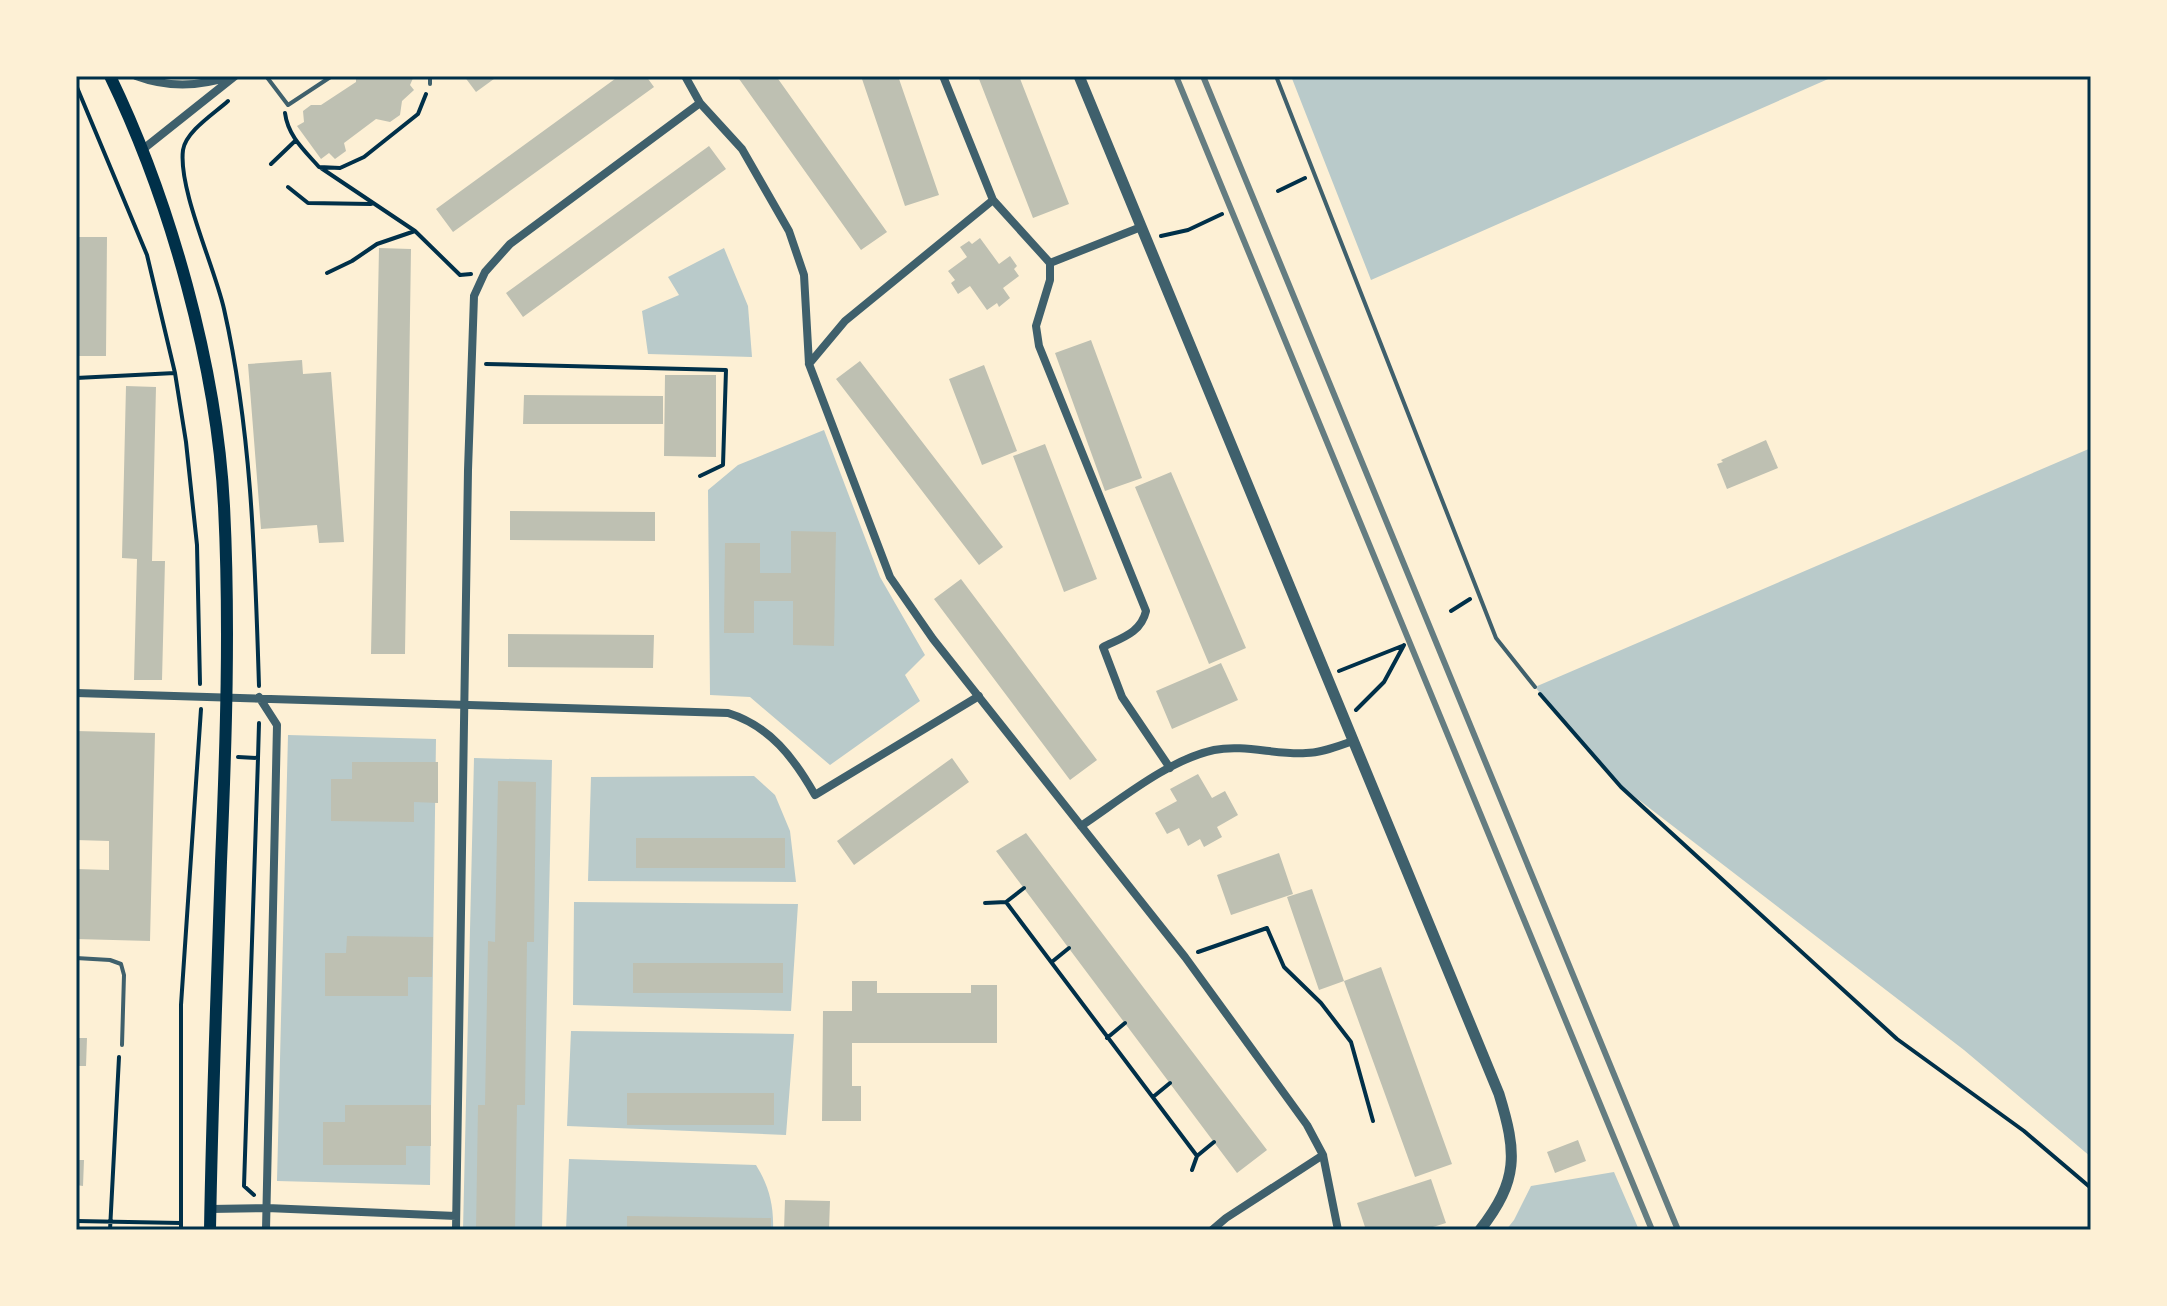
<svg xmlns="http://www.w3.org/2000/svg" width="2167" height="1306" viewBox="0 0 2167 1306" font-family="'DejaVu Sans',sans-serif">
<style>
.green{fill:#b9caca}
.building{fill:#bec0b2}
.lines{fill:none;stroke-linecap:round;stroke-linejoin:round}
.path{stroke:#003049;stroke-width:4}
.service{stroke:#3f606c;stroke-width:4}
.minor{stroke:#3f606c;stroke-width:8}
.tertiary{stroke:#3f606c;stroke-width:11}
.secondary{stroke:#003049;stroke-width:12}
.rail{stroke:#657d81;stroke-width:6}
.neatline{fill:none;stroke:#003049;stroke-width:3}
</style>
<rect width="100%" height="100%" fill="#fdf0d5"/>
<!-- green -->
<path class="green" d="M1291 76H1835L1371 280Z
M724 248 748 306 752 357 648 354 642 311 679 295 668 277Z
M824 430 880 577 925 655 905 675 920 701 830 765 750 697 710 695 708 490 738 465Z
M2091 448V1157L1964 1050 1613 780 1535 687Z
M288 735 436 739 430 1185 277 1181Z
M474 758 552 760 542 1230H463Z
M754 776 775 795 790 831 796 882 588 881 591 777Z
M574 902 798 904 791 1011 573 1005Z
M571 1031 794 1034 786 1135 567 1126Z
M569 1159 756 1165C769 1186 774 1205 773 1230H566Z
M1614 1172 1639 1230H1506L1514 1220 1531 1186Z"/>
<!-- building -->
<path class="building" d="M356 76H414L410 85 414 90 402 101 400 115 390 122 376 119 344 143 346 151 335 159 329 153 321 159 297 126 304 122 303 111 311 105H321L356 82Z
M464 76H498L476 92Z
M619 76H646L654 87 453 232 436 209Z
M737 76H776L887 232 861 250Z
M861 76H898L939 195 905 206Z
M986 76H1019L1069 204 1033 218 979 79Z
M709 146 726 169 523 317 506 293Z
M76 237H107L106 356H76Z
M980 238 999 264 1010 256 1017 266 1014 269 1019 276 1003 288 1010 298 999 307 997 303 987 310 970 286 958 294 951 283 955 280 948 271 967 257 960 247 969 241 972 244Z
M379 248 411 249 405 654H371Z
M1091 340 1142 478 1105 491 1055 353Z
M302 360 303 374 331 372 344 542 319 543 317 525 261 529 248 364Z
M860 361 1003 547 979 565 836 379Z
M984 365 1017 451 982 465 949 379Z
M665 375H716V457L664 456Z
M126 386 156 387 152 561H165L162 680H134L137 559 122 558Z
M524 395 663 396V424H523Z
M1766 440 1778 468 1727 489 1717 464 1723 462 1721 460Z
M1045 444 1097 579 1064 592 1013 456Z
M1171 472 1246 648 1209 664 1135 487Z
M510 511 655 512V541L510 540Z
M791 531 836 532 834 646 793 645V601H754V633H724L725 543H760V573H791Z
M961 579 1097 760 1070 780 934 599Z
M508 634 654 635 653 668 508 667Z
M1221 663 1238 700 1172 729 1156 691Z
M76 731 155 733 150 941 76 939V869L109 870V841L76 840Z
M952 758 969 782 854 865 837 841Z
M352 762H438V803L414 802V822L331 821V779H352Z
M1198 774 1212 798 1225 791 1238 815 1217 827 1222 837 1204 847 1200 839 1188 846 1179 828 1167 834 1155 813 1177 801 1170 789Z
M498 781 536 782 534 942H527L525 1105H517L515 1230H476L478 1105H485L488 941 495 942Z
M1026 833 1267 1150 1237 1173 996 851Z
M636 838H785V868H636Z
M1279 853 1293 894 1231 915 1217 875Z
M1312 889 1344 981 1319 990 1287 897Z
M347 936 433 937 432 977H408V996H325V953H346Z
M633 963H783V993H633Z
M1381 967 1452 1164 1415 1177 1344 981Z
M852 981H877V993H971V985H997V1043H852V1086H861V1121H822L823 1011H852Z
M76 1038H87L86 1066H76Z
M627 1093H774V1125H627Z
M345 1105H431V1146H406V1165H323V1122H345Z
M1578 1140 1586 1161 1555 1173 1547 1152Z
M76 1160H84L83 1186 76 1185Z
M1431 1179 1446 1223 1423 1230H1366L1357 1203Z
M785 1200 830 1201 829 1230H784Z
M627 1216 771 1218V1230H627Z"/>
<g class="lines">
<!-- path -->
<path class="path" d="M76 85 147 255 175 373 186 442 197 545 200 684
M228 101C215 113 186 131 183 150 178 189 215 268 224 309 252 433 255 560 259 686
M285 113C288 136 304 150 319 167L340 168 364 157 418 114 426 94
M271 164 295 141
M321 168 415 231 460 275 471 274
M288 187 308 203 371 204
M1278 191 1305 178
M1161 236 1188 230 1222 214
M327 273 352 261 377 244 415 231
M486 364 726 370 723 465 700 476
M76 378 175 373
M1451 611 1470 599
M1339 671 1402 646
M1540 694 1621 787 1897 1039 2024 1131 2091 1188
M1356 710 1384 682 1404 645
M238 757 258 758 259 723
M1006 902 1024 888
M985 903 1006 902 1197 1156 1192 1170
M1198 952 1267 928 1284 967 1321 1003 1351 1042 1373 1121
M1053 961 1069 948
M1107 1038 1125 1023
M1153 1097 1170 1083
M1197 1156 1214 1142
M254 1195 244 1186 258 758
M76 1221 181 1223
M110 1230 119 1057
M181 1230V1005L201 709"/>
<!-- service -->
<path class="service" d="M266 76 288 105 332 76
M430 76V84
M1276 76 1496 638 1535 687
M76 958 110 960 121 964 124 975 122 1045"/>
<!-- minor -->
<path class="minor" d="M136 76C168 88 199 87 231 76
M685 76 700 103 742 149 789 231 804 275 809 364 890 577 933 639 1185 957 1307 1125 1323 1155 1338 1230
M943 76 993 200 1050 263V280L1036 326 1039 346 1146 611C1141 633 1121 638 1103 647L1122 697 1170 768
M142 150 235 76
M1050 263 1141 227
M809 364 845 321 993 200
M76 693 728 713C770 726 794 758 815 795L979 696
M259 697 277 725 266 1230
M1081 826C1120 800 1168 760 1214 750 1244 744 1276 755 1306 753 1322 753 1338 746 1353 741
M210 1209 267 1208 456 1216
M456 1230 468 470 474 296 485 272 510 244 700 103
M1212 1230 1226 1218 1323 1155"/>
<!-- tertiary -->
<path class="tertiary" d="M1079 76 1499 1094C1517 1153 1519 1180 1480 1230"/>
<!-- secondary -->
<path class="secondary" d="M110 76C170 200 217 367 224 506 230 624 226 743 221 862 217 984 212 1107 210 1230"/>
<!-- rail -->
<path class="rail" d="M1176 76 1652 1230
M1203 76 1678 1230"/>
</g>
<!-- border -->
<rect width="2167" height="1306" fill="none" stroke="#fdf0d5" stroke-width="156"/>
<rect x="78" y="78" width="2011" height="1150" class="neatline"/>
</svg>
